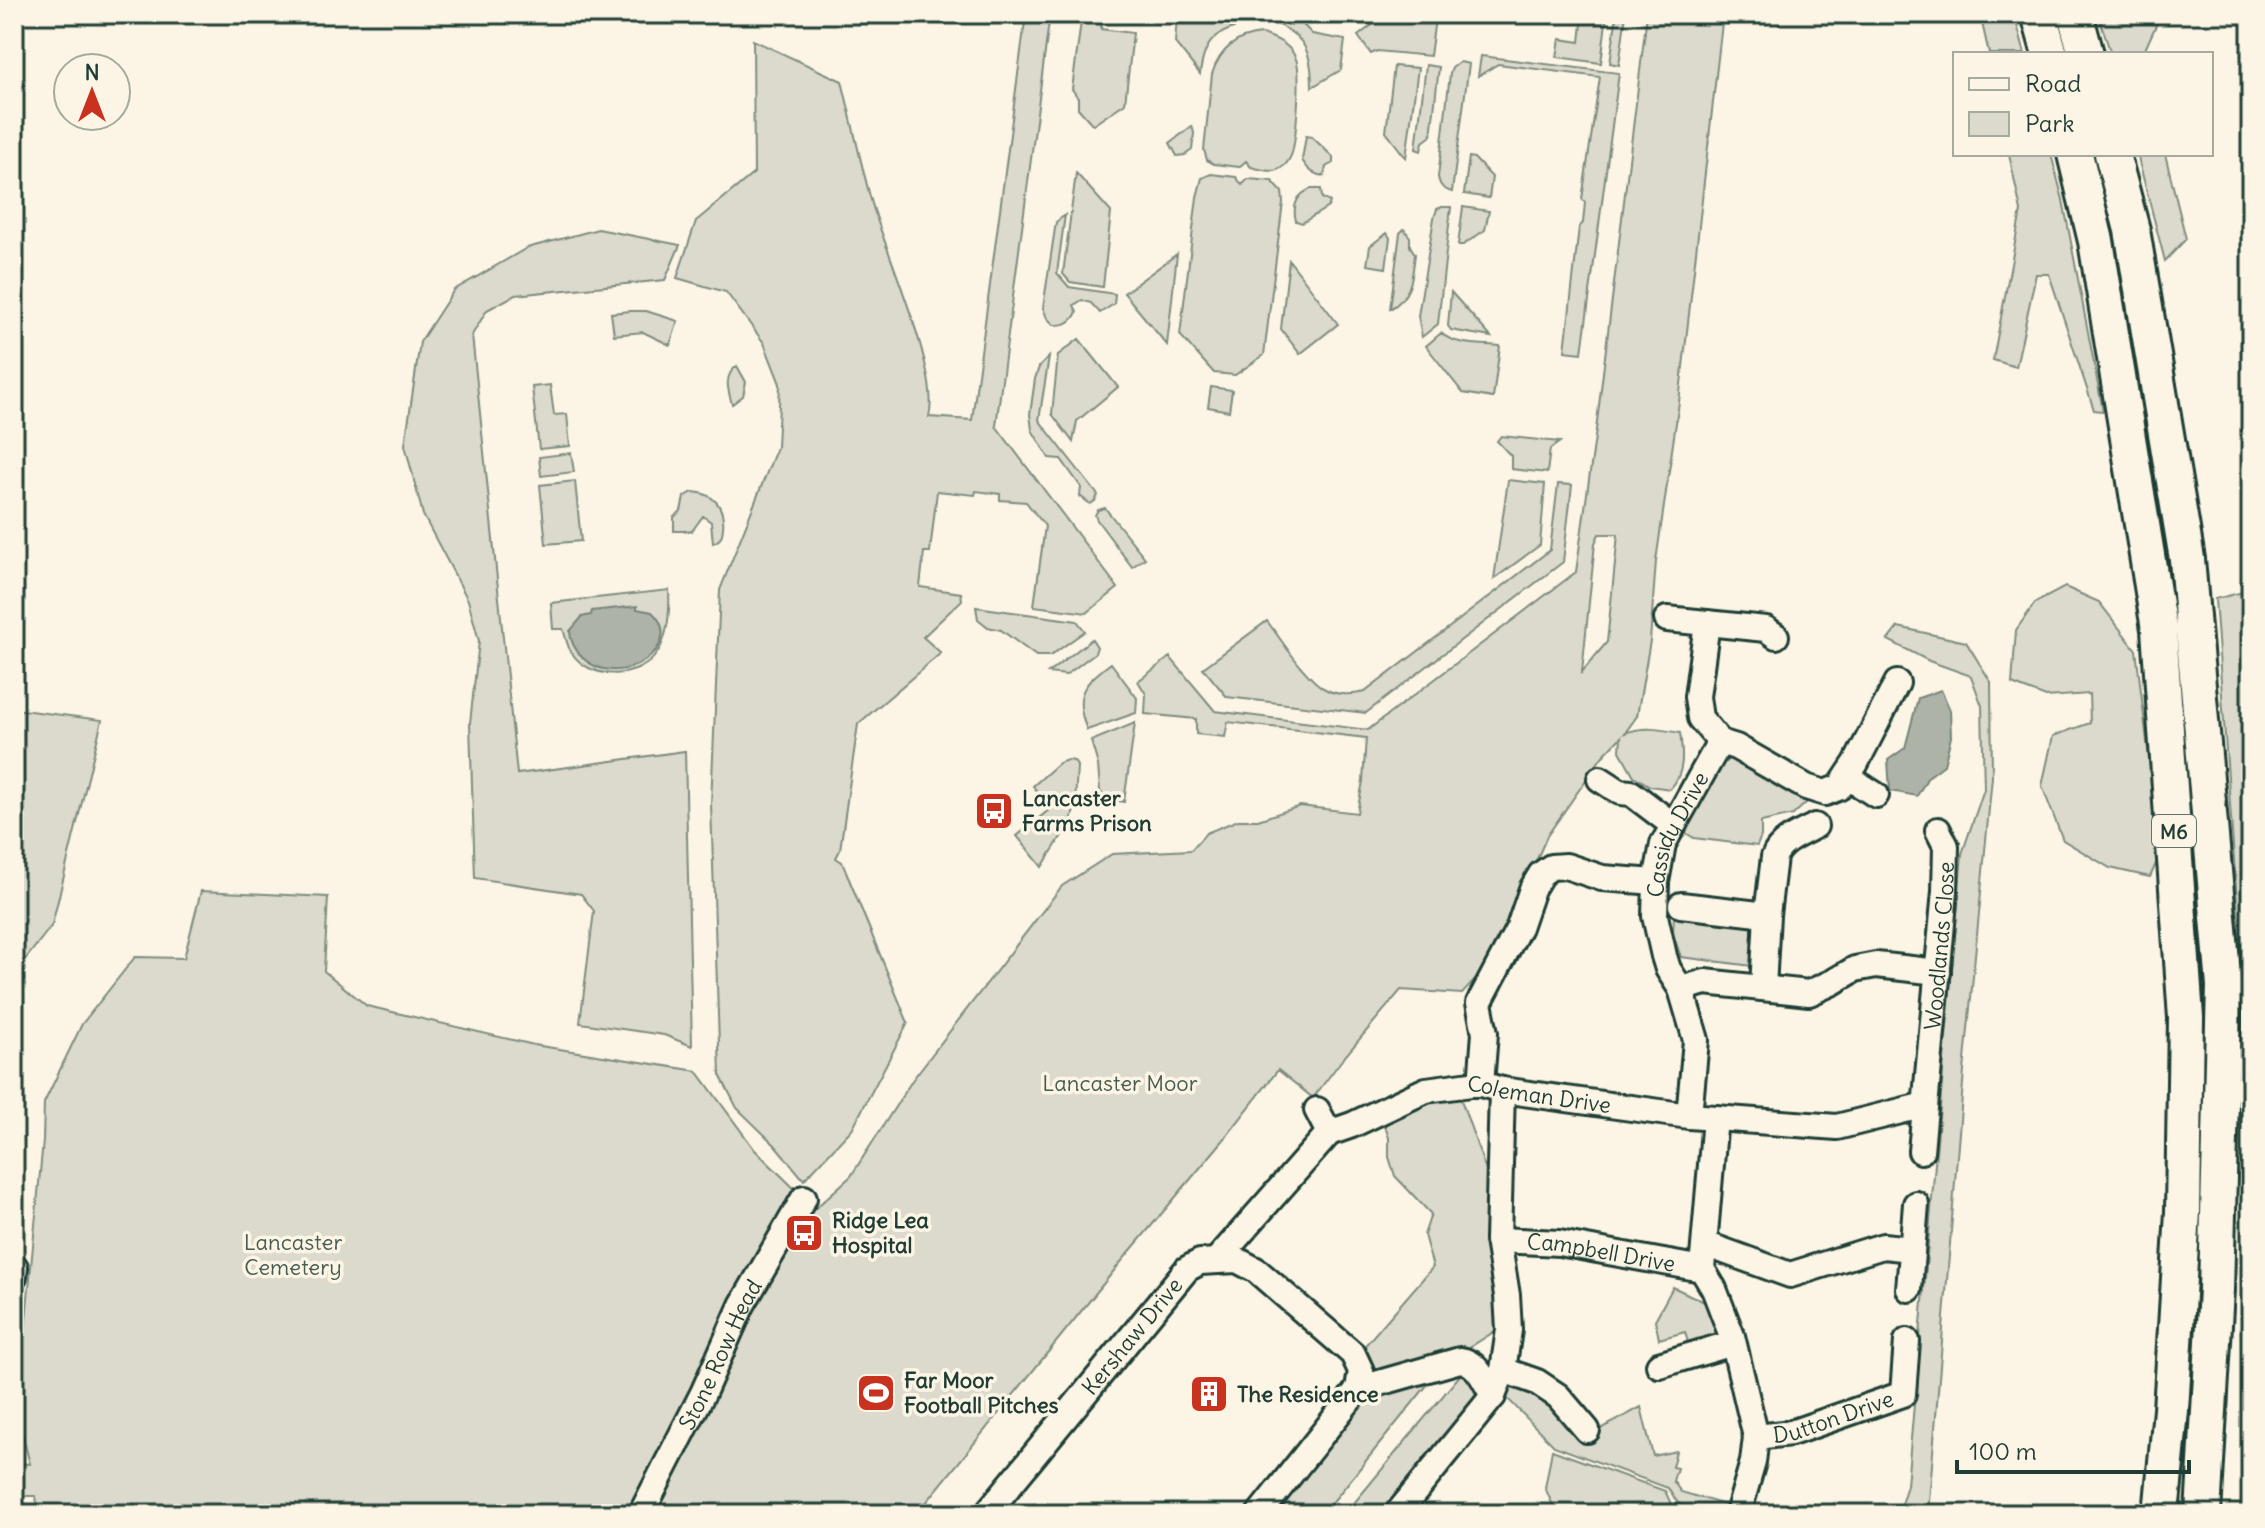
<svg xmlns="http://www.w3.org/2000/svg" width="2265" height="1528" viewBox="0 0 2265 1528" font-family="Delius,sans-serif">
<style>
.green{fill:#dcdacc;stroke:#7e8c80;stroke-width:2;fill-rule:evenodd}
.water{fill:#aeb3a7;stroke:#758479;stroke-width:2}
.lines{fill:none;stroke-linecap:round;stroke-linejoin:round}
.minor-casing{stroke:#1f3d34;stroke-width:30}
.highway-casing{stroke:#1f3d34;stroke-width:40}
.minor{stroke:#fcf5e5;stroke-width:24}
.highway{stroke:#fcf5e5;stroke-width:34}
.labels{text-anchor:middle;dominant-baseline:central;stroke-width:7;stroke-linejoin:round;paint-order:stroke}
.shield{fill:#fcf5e5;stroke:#617469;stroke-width:2}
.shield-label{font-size:20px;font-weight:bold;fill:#1f3d34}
.poi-label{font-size:22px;font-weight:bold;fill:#1f3d34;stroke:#fcf5e5;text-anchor:start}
.street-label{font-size:22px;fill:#1f3d34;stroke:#fcf5e5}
.park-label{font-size:22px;fill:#455c52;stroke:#fcf5e5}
</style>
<rect width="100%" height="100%" fill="#fcf5e5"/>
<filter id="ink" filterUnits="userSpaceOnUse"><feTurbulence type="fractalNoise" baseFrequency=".0125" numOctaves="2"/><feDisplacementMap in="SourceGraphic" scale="16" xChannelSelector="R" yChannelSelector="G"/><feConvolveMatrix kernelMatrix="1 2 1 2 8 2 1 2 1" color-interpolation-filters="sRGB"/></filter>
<g filter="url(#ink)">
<!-- green -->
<path class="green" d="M1026 14H1050L996 426 1118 588 1087 613 1034 606 1045 526 1026 502 1000 500V494L976 491 975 495 937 491 930 552H924L920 587 961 593 962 600 923 637 941 653 858 724 840 850 836 858 842 862 908 1023 852 1129 804 1180 775 1145 737 1108 720 1075 711 804 720 590 777 447 780 384 764 343 726 292 677 278 696 221 754 173 753 40 842 81C852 121 860 161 871 200 884 249 941 372 929 417L972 420Z
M1082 14H1102L1101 29 1133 33 1125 103 1093 125 1078 108V98L1072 89Z
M1236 14 1259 15C1254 23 1252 22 1243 25 1213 33 1204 43 1200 74L1175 43 1177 17 1225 23Z
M1273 14H1293L1312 34 1345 40 1341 70 1312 87C1312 67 1310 45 1292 33 1286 29 1280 26 1274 22Z
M1386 14H1431L1435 19 1430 56 1377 51 1371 54 1358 36Z
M1583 14H1607L1601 63 1557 57 1560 39 1580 42Z
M1617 14H1626L1619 65 1610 63Z
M1647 14H1723L1679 402 1656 561 1650 641 1637 716 1625 733C1644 726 1660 729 1680 733 1683 754 1685 773 1670 789L1650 786 1634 776 1620 751 1621 737 1602 757 1547 836 1492 962 1462 994 1401 990 1341 1061 1313 1098 1278 1070 1226 1137 1121 1262 917 1514H652L752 1312 809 1214 851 1176 913 1079 1062 886 1112 854 1191 850 1206 833 1238 820H1258L1300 806 1357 813 1363 781 1366 738 1228 722 1225 737 1196 734V719L1145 714 1146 694 1138 681 1170 657 1215 711 1368 730 1576 572 1596 430ZM1599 534H1618L1607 642 1582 672 1595 543Z
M1980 14H2014L2025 54H1989Z
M2098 14H2161L2143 54H2111Z
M1262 34C1276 38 1291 45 1296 59 1302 73 1296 137 1292 153 1290 159 1286 165 1281 168 1273 174 1260 169 1251 167L1246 161 1239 167 1214 164 1207 160 1204 150 1212 74C1220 49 1236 36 1262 34Z
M1481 56 1619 73 1582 353 1565 351 1579 227 1583 223 1585 202 1582 199 1600 77 1498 64 1478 76Z
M1460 62 1469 64 1452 192C1443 189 1440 187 1438 177L1450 74 1452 68Z
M1426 65 1439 67 1431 136 1423 142 1421 151 1416 149Z
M1394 66 1418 68 1406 158 1386 132Z
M1192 126 1194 133 1192 150 1185 155 1177 156 1170 143Z
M1306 136 1312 137 1333 157V163L1326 167 1324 176C1312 174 1308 170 1302 160Z
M2009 154H2051L2063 200 2103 411 2094 410 2049 274H2036L2016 367 1993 360 2021 211Z
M2137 154H2165L2186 239 2165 261Z
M1469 157 1474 158 1492 177 1489 198 1464 194Z
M1076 173 1111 212 1103 287 1070 282 1063 274Z
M1211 174 1236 177 1242 185 1248 179 1272 181 1282 192 1283 202 1264 355 1235 375 1214 373 1180 335 1197 197 1202 178Z
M1311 189H1321L1322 198 1330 202 1328 207 1302 223 1296 221C1292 206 1297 194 1311 189Z
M1442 207H1451L1438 324 1422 337 1418 316 1434 218 1437 209Z
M1463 207 1489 211 1485 230 1463 245H1458Z
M1065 215 1057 273 1069 287 1115 294 1114 304 1100 313 1091 303 1082 300 1074 305 1077 312C1072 323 1065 325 1054 325L1047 318 1043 308 1056 222Z
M598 229 680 245 665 280 515 295 487 310 472 335 517 774 685 751 692 1046 664 1035 580 1023 594 911 581 894 475 878 470 723 479 641 468 600 423 515 405 445 420 342 454 290 527 248Z
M1404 229 1410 237V246L1415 254C1412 277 1412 297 1390 309L1400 233Z
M1387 233 1390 238 1386 268 1367 265 1370 246Z
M1177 254 1167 345 1124 293Z
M1289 260 1338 324 1300 354 1281 329Z
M1451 292 1491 337 1451 330 1448 326Z
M631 311H646L678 321 670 345 643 332 614 335 611 313Z
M1441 333C1455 346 1481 344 1500 346L1493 398 1463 393 1426 346Z
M1079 339 1118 387 1077 421 1073 442 1052 414 1058 355Z
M1049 357 1039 420 1098 495 1095 501 1090 504 1080 496 1081 487 1061 459 1049 458 1032 430 1030 414 1035 379 1039 367Z
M737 366 746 382 743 396 732 404C728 390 723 376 737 366Z
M550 385 554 415 567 414 570 446 539 449 532 387Z
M1211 387 1232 390 1229 411 1208 407Z
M1501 436 1560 442 1550 449 1547 473 1511 469V456L1497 441Z
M571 453 574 472 541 476 539 457Z
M1508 480 1545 484 1540 545 1494 579Z
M575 481 581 541 546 544 540 485Z
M1558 484 1572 485 1563 562 1366 713 1227 697 1203 668 1267 621C1281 639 1307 681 1327 690 1339 696 1352 695 1365 692L1550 550Z
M693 492C714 493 725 507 723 528 722 537 721 540 713 543L711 522 703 516 692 531H674V517L681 511 684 497Z
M1105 508 1145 558 1132 567 1097 520 1095 515 1098 510Z
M2065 587 2099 602 2136 650 2154 800 2159 857 2150 877 2110 868 2063 840 2042 786 2053 736 2090 723 2089 694 2046 697 2012 684 2016 630 2035 603Z
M669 590C670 611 669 638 655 656 636 680 589 680 572 653 567 647 566 637 563 629H553L551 603Z
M2251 590V695L2249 696 2251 970 2242 969 2215 599Z
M976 607 1077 621 1085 631 1050 656H1036L1001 630 988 627 978 619Z
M1898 627 1966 642 1991 682 1992 777 1964 1071 1928 1514H1898L1907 1485 1962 854 1984 789 1982 706 1971 676 1929 661 1888 640Z
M1092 639 1097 647 1095 653 1066 675 1048 673Z
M1111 663 1137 698 1136 713 1087 730C1073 695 1082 685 1111 663Z
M14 709 102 720 52 925 21 965 14 960Z
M1135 723 1124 802 1105 798 1100 791 1098 765 1091 741Z
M1733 756 1800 781 1807 802 1793 815 1761 822V836L1757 846 1694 838 1681 830 1715 770Z
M1067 760 1074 761 1077 766 1075 806 1071 821 1042 867 1017 836 1050 809 1033 786 1059 763Z
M201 891 328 897 324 971 367 1006 534 1045 697 1071 755 1150 804 1198 641 1514H41L35 1496H19L14 1501V1463L30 1464 17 1413 43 1141 44 1103 82 1024 135 957 184 958Z
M1674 915 1752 925 1753 966 1681 957 1673 934Z
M1459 1094 1490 1182 1503 1326 1459 1354 1369 1378 1362 1349 1433 1267 1424 1235 1431 1214 1395 1176 1389 1157V1138L1383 1120 1438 1097Z
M1673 1287 1715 1307 1723 1334 1689 1346 1685 1332 1659 1339 1655 1320Z
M1465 1369 1480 1396 1383 1514H1345Z
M1432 1379 1323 1514H1270L1363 1399Z
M1505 1379 1544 1396 1583 1439 1641 1407 1653 1456 1676 1451 1672 1467 1677 1468 1673 1481 1681 1492 1729 1506 1724 1514C1694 1514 1683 1516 1668 1488L1554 1446 1503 1394Z
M1552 1450 1665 1491 1673 1508 1683 1514H1557L1545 1488Z"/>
<!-- water -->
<path class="water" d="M637 606V609L652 612C689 645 619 693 583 658 575 650 570 642 570 631L582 617 591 615 592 611Z
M1941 690 1950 710 1951 737 1944 765 1928 777 1917 796 1890 791 1888 760 1905 748 1918 698Z"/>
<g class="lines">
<defs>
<g id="minor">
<path d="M1667 619 1766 629 1776 636"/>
<path d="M1707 623 1697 697 1700 718 1720 742 1736 747 1806 787 1825 793 1840 787 1856 763 1897 683"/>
<path d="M1848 777 1876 795"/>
<path d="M1600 779 1620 792 1631 793 1673 825"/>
<path d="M1681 905 1767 915"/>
<path d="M1763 988 1767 915 1774 857C1780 841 1800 834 1815 826"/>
<path d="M1681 989 1705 982 1809 993 1833 982 1855 969 1876 965 1938 972"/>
<path d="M1481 1084 1485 1033 1479 1003 1519 927 1532 889 1541 874 1551 867 1566 866 1602 878 1656 882"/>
<path d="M1317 1110 1329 1133"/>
<path id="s1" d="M1689 1116 1696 1040 1681 989 1668 969 1664 956 1655 916 1656 882 1663 844 1720 742"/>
<path d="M1715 1118 1702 1269 1714 1289 1732 1336 1756 1437 1753 1462 1738 1514"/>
<path id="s2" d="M1921 1151 1945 891 1946 846 1938 830"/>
<path id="s3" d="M1498 1240 1559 1243 1702 1269"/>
<path d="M1705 1244 1790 1275 1883 1246 1912 1249"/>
<path id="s4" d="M1217 1260 1329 1133 1352 1125 1426 1090 1471 1084H1481L1502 1090 1689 1116 1837 1127 1925 1105"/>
<path d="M14 1276 15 1267"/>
<path d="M1909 1289 1916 1204"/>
<path d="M1659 1365 1733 1343"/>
<path d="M1503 1370 1537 1382 1558 1396 1587 1430"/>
<path id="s5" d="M1756 1437 1791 1433 1903 1394 1907 1341"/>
<path id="s6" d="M641 1514 703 1393 742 1305 804 1198"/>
<path id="s7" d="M986 1514 1187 1269 1200 1262 1237 1260 1256 1270 1353 1354 1361 1371 1358 1389 1460 1360C1478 1362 1485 1382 1493 1396"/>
<path d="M1259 1514 1358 1389"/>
<path d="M1397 1514 1493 1396 1503 1370 1509 1330 1507 1295 1498 1240 1502 1090"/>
</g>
<path id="highway" d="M2039 14 2050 54
M2075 14 2086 54
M2075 154 2096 241 2159 629 2186 1018 2183 1212 2171 1410 2161 1514
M2112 154 2132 230 2187 559 2224 986 2216 1290 2203 1514"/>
</defs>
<!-- minor casing -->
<use href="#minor" class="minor-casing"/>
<!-- highway casing -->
<use href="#highway" class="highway-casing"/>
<!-- minor -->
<use href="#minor" class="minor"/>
<!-- highway -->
<use href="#highway" class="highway"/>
</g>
</g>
<!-- icons -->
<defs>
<symbol id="bus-square" viewBox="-11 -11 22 22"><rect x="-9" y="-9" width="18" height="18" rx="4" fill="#c8321e" stroke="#fcf5e5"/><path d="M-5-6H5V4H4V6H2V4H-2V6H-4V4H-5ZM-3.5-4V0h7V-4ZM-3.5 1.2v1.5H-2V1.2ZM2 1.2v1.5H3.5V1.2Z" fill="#fff"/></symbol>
<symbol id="stadium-square" viewBox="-11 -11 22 22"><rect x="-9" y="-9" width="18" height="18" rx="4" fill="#c8321e" stroke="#fcf5e5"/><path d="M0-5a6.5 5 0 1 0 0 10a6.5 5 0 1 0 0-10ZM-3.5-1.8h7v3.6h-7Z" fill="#fff"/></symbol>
<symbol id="building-square" viewBox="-11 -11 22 22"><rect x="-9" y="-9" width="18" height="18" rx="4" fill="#c8321e" stroke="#fcf5e5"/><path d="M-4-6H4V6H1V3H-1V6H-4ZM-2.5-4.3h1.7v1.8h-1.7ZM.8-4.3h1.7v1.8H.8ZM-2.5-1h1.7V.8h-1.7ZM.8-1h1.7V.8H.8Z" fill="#fff"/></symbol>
</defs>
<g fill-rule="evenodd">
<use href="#bus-square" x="972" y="789" width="44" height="44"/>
<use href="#bus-square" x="782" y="1211" width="44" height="44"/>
<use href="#stadium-square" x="854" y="1371" width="44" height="44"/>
<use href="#building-square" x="1187" y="1372" width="44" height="44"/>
</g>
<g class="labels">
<!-- shield labels -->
<rect class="shield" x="2152" y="815" width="44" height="32" rx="6"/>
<g class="shield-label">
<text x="2174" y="831">M6</text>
</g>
<!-- poi labels -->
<g class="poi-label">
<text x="1022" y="798">Lancaster<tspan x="1022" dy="25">Farms Prison</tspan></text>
<text x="832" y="1220">Ridge Lea<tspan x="832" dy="25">Hospital</tspan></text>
<text x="904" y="1380">Far Moor<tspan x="904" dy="25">Football Pitches</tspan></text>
<text x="1237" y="1394">The Residence</text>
</g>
<!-- street labels -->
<g class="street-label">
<text stroke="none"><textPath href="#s1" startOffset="294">Cassidy Drive</textPath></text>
<text stroke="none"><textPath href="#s2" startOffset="206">Woodlands Close</textPath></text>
<text stroke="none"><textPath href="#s4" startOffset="390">Coleman Drive</textPath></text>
<text stroke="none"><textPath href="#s3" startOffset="104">Campbell Drive</textPath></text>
<text stroke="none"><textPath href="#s7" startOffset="230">Kershaw Drive</textPath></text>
<text stroke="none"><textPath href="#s6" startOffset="178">Stone Row Head</textPath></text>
<text stroke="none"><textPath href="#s5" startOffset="80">Dutton Drive</textPath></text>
</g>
<!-- park labels -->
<g class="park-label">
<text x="1120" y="1083">Lancaster Moor</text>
<text x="293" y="1242">Lancaster<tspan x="293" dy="25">Cemetery</tspan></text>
</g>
</g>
<!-- margin -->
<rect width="2265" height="1528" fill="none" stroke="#fcf5e5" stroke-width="48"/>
<rect x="24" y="24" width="2217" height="1480" fill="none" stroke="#1f3d34" stroke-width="3" filter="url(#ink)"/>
<!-- legend -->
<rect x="1953" y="52" width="260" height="104" fill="#fcf5e5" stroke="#a4ab9e" stroke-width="2"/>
<rect x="1969" y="78" width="40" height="12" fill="#fcf5e5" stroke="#a4ab9e" stroke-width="2"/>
<text x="2025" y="92" font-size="24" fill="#1f3d34">Road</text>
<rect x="1969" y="112" width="40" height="24" fill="#dcdacc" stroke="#a4ab9e" stroke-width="2"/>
<text x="2025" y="132" font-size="24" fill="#1f3d34">Park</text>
<!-- north arrow -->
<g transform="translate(92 92)"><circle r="38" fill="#fcf5e5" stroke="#a4ab9e" stroke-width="2"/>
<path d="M0-6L14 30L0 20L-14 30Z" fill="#c8321e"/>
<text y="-12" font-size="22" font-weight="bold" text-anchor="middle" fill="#1f3d34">N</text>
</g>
<!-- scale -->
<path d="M1957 1460v12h232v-12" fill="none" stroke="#1f3d34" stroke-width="4"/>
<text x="1969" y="1460" font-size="24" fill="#1f3d34" stroke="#fcf5e5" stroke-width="6" paint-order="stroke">100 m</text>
</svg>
